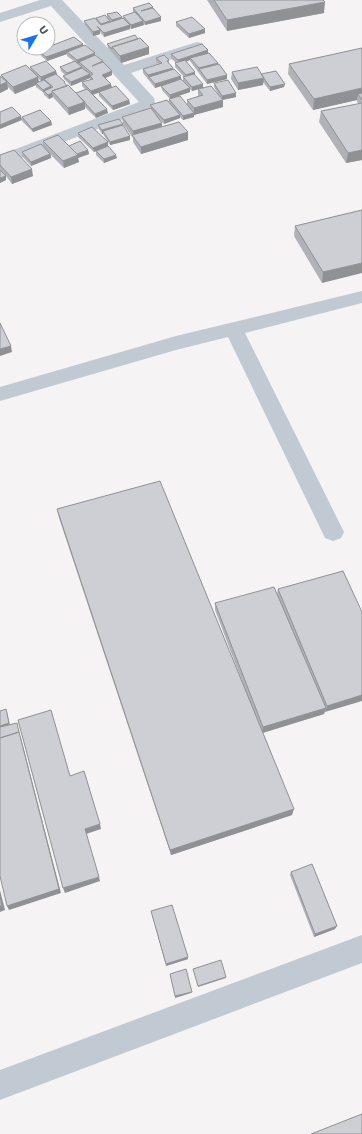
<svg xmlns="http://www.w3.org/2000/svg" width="362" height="1134" viewBox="0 0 362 1134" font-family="'Work Sans',sans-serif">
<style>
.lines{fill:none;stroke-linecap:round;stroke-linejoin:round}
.minor{fill:#c1cad2;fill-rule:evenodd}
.wall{fill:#b0b2b7;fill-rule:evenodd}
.shaded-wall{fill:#909195}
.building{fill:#cdcfd5;stroke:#909195}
</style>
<rect width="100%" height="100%" fill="#f5f3f3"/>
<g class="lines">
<!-- minor -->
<path class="minor" d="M40 0H62L124 65 197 42 202 43 204 46 202 49 131 73 154 98 155 103 148 110 0 166V155L139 102 51 6 0 22V13Z
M362 291V303L245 333 344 532 341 538 333 541 325 538 228 337 176 350 0 401V387L176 336Z
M362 935V963L0 1100V1070Z"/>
</g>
<!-- wall -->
<path class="wall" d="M207 0H323L324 13 227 31Z
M153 7V9L161 17V21L145 25 144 24V25L131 29 130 27V29L104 37 100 32V34L93 36 85 25 84 21 96 19V18H107V14L122 19 123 18V16L133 13V8Z
M176 22 205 29V33L189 38 176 26Z
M138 39 149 47V54L121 63 108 48 107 44Z
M83 45 95 53V55L103 62 112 75 105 78 112 87 129 100 130 104 113 110 99 96V93L93 95 108 113 96 118 85 107V109L69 115 53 97 49 99 44 95V93L36 87V85L15 94 8 87V89L0 93V76L2 77 1 75 31 70 30 67 56 71 57 75 65 84 76 93 85 89 82 86V82L90 80V75V78L71 86 64 79 63 76 65 75 61 71 60 67 74 61 67 56V54L47 61 39 54 38 50ZM38 78 41 81 44 80V81L39 82Z
M362 48V160L346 163 319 122 321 111 358 104 357 101V100L313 110 288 74 289 64Z
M208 50V53L218 63V64L227 79 207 84 190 61V60L186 62 203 88 220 97 214 87V83L236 93V97L222 100 223 107 194 115V117L183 120 180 117V118L164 124 158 117 162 123V127L188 140 141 154 133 142V138L123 124 122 117 151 109 150 105 169 103V99H170L162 90 161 86 155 88 143 73V69L159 64 156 62V58L169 60V63L183 81V77H184L175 67V63H176L171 58V54ZM190 89 192 91 198 89V96L187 100V105L171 98 190 92Z
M232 72 261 74 284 87 270 91 263 82V85L238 90 231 79Z
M22 117 51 121 52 125 33 132 22 121Z
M98 125 123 126 130 136V140L110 145 103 134H102L99 129Z
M78 133 108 142V146L117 158 104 163 96 155V151L94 152 78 137Z
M43 141 88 150 89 154 78 158 79 162 64 168 51 155V158L31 166 22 156V152L43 147Z
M0 155 33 176 12 184 6 176V180L0 183Z
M362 210 322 283 294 236 295 226Z
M57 509 245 689 215 610V603L277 594 278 589 362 612 325 712V711L324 714 263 733 292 815 171 855 59 518Z
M291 872 335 929 314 937 290 875Z
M151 911 188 959 166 966Z"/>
<!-- shaded-wall -->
<path class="shaded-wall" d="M325 2 324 13 227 31V20Z
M122 17V21L112 24V20Z
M161 17V21L145 25V22Z
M143 21 144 25 131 29V25Z
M130 25V29L104 37V33Z
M205 29V33L189 38V34Z
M100 30V34L93 36V32Z
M83 44V48L67 52V54L47 61 46 57Z
M149 47V54L121 63 120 56Z
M208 50V54L190 58V60L178 64V60Z
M95 53V57L79 62V63L77 64V60Z
M218 63V67L199 69 198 72 199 68Z
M82 67V71L67 77V73Z
M173 68V72L149 77V79L148 75Z
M56 71 57 75 44 79V80L41 81V77Z
M112 71V75L103 79 102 75Z
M195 72V76L186 79V75Z
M90 74V78L71 86V82Z
M227 75V79L207 84V80Z
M181 76V80L155 88V84Z
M38 77 39 84 36 83V85L15 94 13 87Z
M264 78 263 85 238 90V83Z
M7 82 8 89 0 93V85Z
M111 84 112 88 91 95V91Z
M203 84V88L192 91V87Z
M285 84 284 87 270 91V87Z
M51 86 52 90 44 91V94L43 90Z
M190 88V92L170 99V95Z
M362 88V99L358 94 357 100 313 110 314 99Z
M52 93 53 97 49 99 48 95Z
M236 93V97L222 100V96Z
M129 100 130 104 113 110 112 106Z
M223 100V107L194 115V108Z
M85 102V109L69 115 68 108Z
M107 109 108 113 96 118 95 114Z
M194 113V117L183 120V116Z
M180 115V118L164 124V120Z
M21 116 22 120 0 129V125Z
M51 121 52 125 33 132 32 129Z
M162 123V130L133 136V131Z
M123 124V128L103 131V134H102V130Z
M188 132V140L141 154V147Z
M130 136V140L110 145V142Z
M108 142V146L94 152 93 148Z
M88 150 89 154 78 158 79 162 64 168 63 161 76 155Z
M362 150V160L346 163 348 153Z
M50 154 51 158 31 166V162Z
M116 155 117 158 104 163V159Z
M32 169 33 176 12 184 11 177Z
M6 176V180L0 183V178Z
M362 263V273L322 283 323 272Z
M11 346 12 352 0 356V349Z
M362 695V701L325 712 327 706Z
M326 708 324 714 262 733 263 727Z
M7 712 10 726 0 729V726Z
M19 732 21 738 61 893 9 910 7 906Z
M294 809 292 815 171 855 170 850Z
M100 824 101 829 86 834 85 829Z
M99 877 100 881 65 893 63 888Z
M0 890 5 910 0 912Z
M337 926 335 929 314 937 315 934Z
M188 957V959L166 966V964Z
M226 977V978L198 987V986Z
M192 992 191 993 175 998V996Z"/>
<!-- building -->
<path class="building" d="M214 0H323L325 2 227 20Z
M149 3 153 7 141 11 153 8 161 17 145 22 133 8Z
M117 12 122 17 112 20 107 14Z
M135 12 143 21 131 25 123 16Z
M105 15 110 21 101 24 96 18Z
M192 17 205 29 189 34 176 22Z
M95 18 101 25 123 18 130 25 104 33 97 26 100 30 93 32 84 21Z
M135 35 138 39 112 47V49L107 44Z
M74 37 83 44 46 57 38 50 44 48H48V47Z
M140 38 149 47 120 56 112 47Z
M202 44 208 50 178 60 171 54Z
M85 45 95 53 77 60 67 52Z
M362 48V88L314 99 289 64Z
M209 53 218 63 199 68 190 58Z
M95 55 103 61 92 66 103 62 112 71 102 75 111 84 91 91 82 82 93 79 90 76 93 74 79 62Z
M164 55 169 60 167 61 173 68 148 75 143 69 162 63 156 58Z
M185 60 195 72 186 75 175 63Z
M46 61 56 71 41 77 30 67Z
M75 61 82 67 67 73 60 67Z
M219 64 227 75 207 80 199 69Z
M26 65 38 77 13 87 1 75Z
M257 67 264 78 238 83 232 72Z
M82 68 90 74 71 82 63 76Z
M174 69 181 76 155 84 149 77Z
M276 71 285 84 270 87 261 74Z
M56 74 65 82H64L67 86 52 91V93L48 95 44 91 53 87 44 79Z
M194 74 203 84 192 87 183 77Z
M0 76 7 82 0 85Z
M181 79 190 88 170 95 161 86Z
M44 80 51 86 43 90 36 83Z
M228 80 236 93 222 96 214 83Z
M68 85 85 102 68 108 52 91Z
M116 86 129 100 112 106 99 92Z
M211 86 223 100 194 108 187 100 203 95 198 89Z
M87 89 107 109 95 114 76 93Z
M362 93V100L358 94Z
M180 96 194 113 183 116 169 99Z
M167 100 180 115 164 120 150 105Z
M362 103V150L348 153 321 111Z
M12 107 21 116 0 125V112Z
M151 108 162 123 133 131 122 117Z
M40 110 51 121 32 129 22 117Z
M119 119 123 124 102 130 98 125Z
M179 122 188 132 141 147 132 135Z
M123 125 130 136 110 142 103 131Z
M92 127 108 142 93 148 78 133Z
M58 135 78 155 63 161 43 141Z
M80 141 88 150 77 154 69 146Z
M41 144 50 154 31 162 22 152Z
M108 146 116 155 104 159 96 151Z
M14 150 32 169 11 177 0 165V155Z
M0 170 6 176 0 178Z
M362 210V263L323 272 295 226Z
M0 323 11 346 0 349Z
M160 481 294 809 170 850 57 509Z
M343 571 362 612V695L327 706 278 589Z
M274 587 326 708 263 727 215 603Z
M6 709 9 723 0 726V711Z
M51 710 70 776 84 771 100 824 85 829 99 877 63 888 18 720Z
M17 723 19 732 0 738V727Z
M19 732 59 889 7 906 0 876V738Z
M312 864 337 926 315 934 291 872Z
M0 896 2 906H0Z
M172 905 188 957 166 964 151 911Z
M221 960 226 977 198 986 193 969Z
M186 969 192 992 175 996 170 974Z
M362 1114V1134H311Z"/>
<!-- north arrow -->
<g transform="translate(36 36) rotate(52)"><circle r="19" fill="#ffffff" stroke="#b7bbc0"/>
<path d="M0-3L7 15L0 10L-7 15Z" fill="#1a73e8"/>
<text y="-6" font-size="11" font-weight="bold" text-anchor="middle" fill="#4a5661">U</text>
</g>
</svg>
